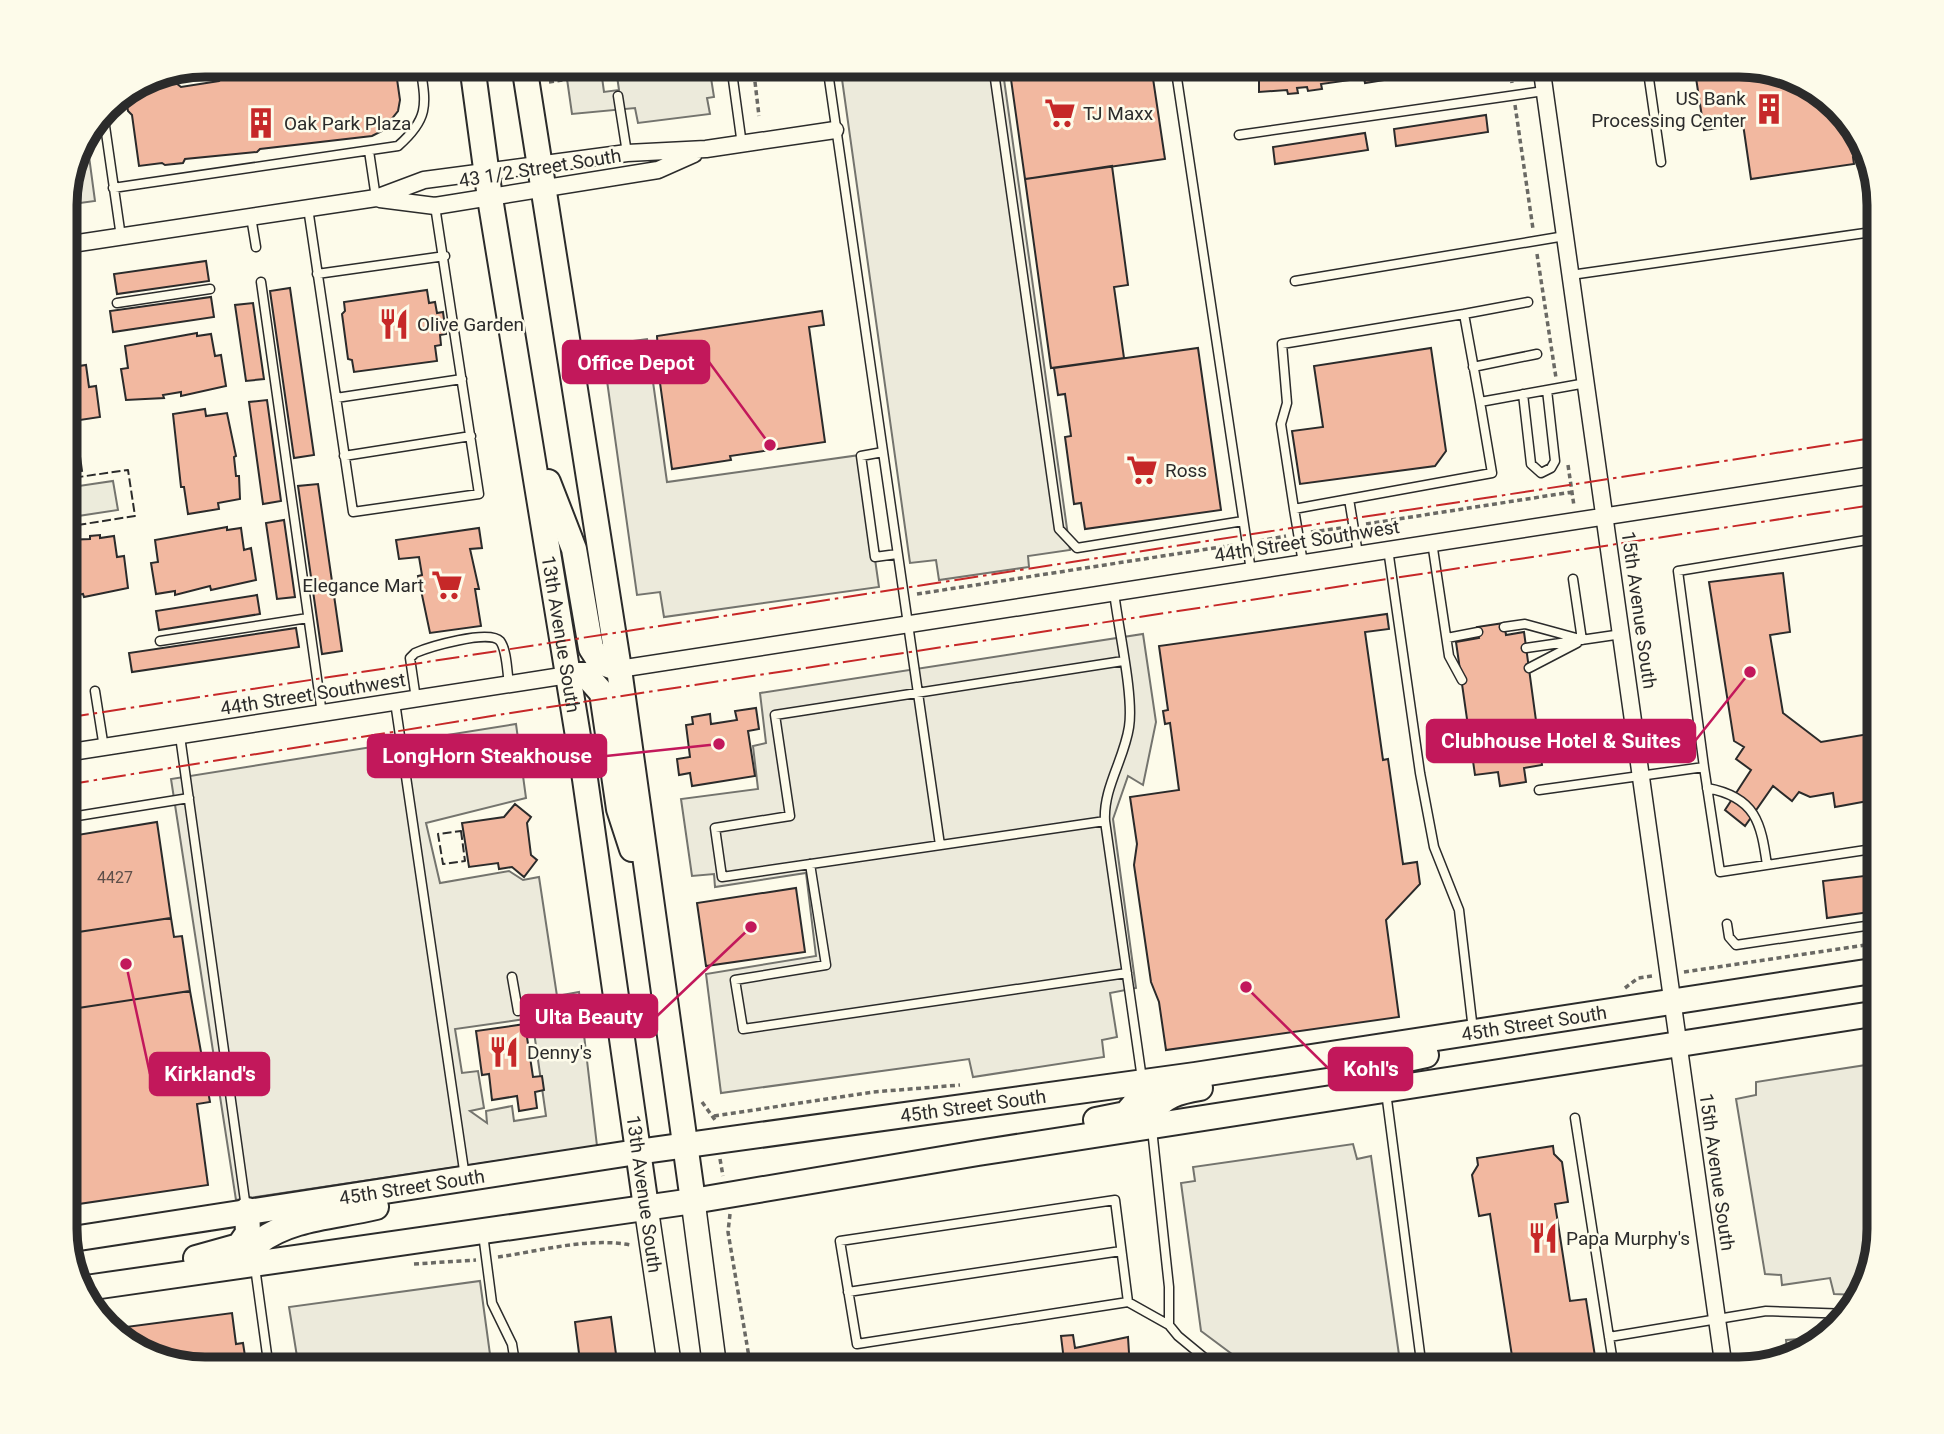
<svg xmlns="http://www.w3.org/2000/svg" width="1944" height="1434" viewBox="0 0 1944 1434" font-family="Roboto,sans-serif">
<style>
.green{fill:#ecebdb;stroke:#74746e;stroke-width:2}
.parking{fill:#eceadb;stroke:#74746e;stroke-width:2;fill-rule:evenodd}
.building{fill:#f2b8a0;stroke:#2b2b2b;stroke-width:2}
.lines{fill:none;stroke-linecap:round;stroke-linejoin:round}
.lane-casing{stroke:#2b2b2b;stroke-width:11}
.street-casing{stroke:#2b2b2b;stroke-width:19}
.secondary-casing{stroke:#2b2b2b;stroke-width:26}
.primary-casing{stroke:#2b2b2b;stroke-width:28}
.path{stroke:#6a6964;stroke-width:3.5;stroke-dasharray:5 3.5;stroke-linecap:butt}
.lane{stroke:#fdfbea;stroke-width:8}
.street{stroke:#fdfbea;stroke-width:16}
.secondary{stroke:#fdfbea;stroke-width:23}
.primary{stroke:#fdfbea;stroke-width:24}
.fence{stroke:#2b2b2b;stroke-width:2;stroke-dasharray:9 3.5;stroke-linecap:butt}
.power{stroke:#c62828;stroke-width:2;stroke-dasharray:24 5 3.5 5;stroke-linecap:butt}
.labels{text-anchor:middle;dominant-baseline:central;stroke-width:5;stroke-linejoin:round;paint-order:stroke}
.number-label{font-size:16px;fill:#5d4e48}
.poi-label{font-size:19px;fill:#2b2b2b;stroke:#fdfbea;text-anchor:start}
.street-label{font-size:19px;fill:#2b2b2b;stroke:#fdfbea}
.rim{fill:none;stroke:#2b2b2b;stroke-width:9}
.leader{fill:none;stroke:#c2185b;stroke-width:2.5}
.callout-dot{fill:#c2185b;stroke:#fdfbea;stroke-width:2.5}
.callout{fill:#c2185b;stroke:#c2185b;stroke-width:2.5}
.callout-label{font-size:21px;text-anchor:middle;font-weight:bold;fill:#fff}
</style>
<rect width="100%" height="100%" fill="#fdfbea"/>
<!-- green -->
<path class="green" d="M113 481 118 510 65 518V488Z"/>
<!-- parking -->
<path class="parking" d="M565 65H616L617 67 601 70 604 92 619 90 617 76 709 65 714 97 707 98 710 114 638 123 635 108 572 114Z
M840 65H1002L1070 550 1028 556 1029 567 939 580 936 560 910 563Z
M86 134 95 201 65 205 79 143Z
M647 339 667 482 860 455 879 587 664 617 660 592 637 595 602 345Z
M1143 634 1156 722 1143 785 1128 776 1113 819 1136 988 1110 993 1117 1037 1102 1040 1104 1057 973 1077 969 1059 721 1093 706 974 816 956 806 873 715 887 714 874 692 876 681 799 758 789 753 746 766 743 760 693Z
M516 724 526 798 426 823 440 883 509 871 523 880 539 877 557 996 579 992 597 1146 236 1200 171 779ZM532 1018 546 1116 514 1121 512 1106 486 1111 487 1123 470 1111 484 1108 478 1071 462 1073 455 1029Z
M1879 1063V1229L1857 1295 1834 1294 1830 1278 1782 1285 1781 1275 1765 1274 1736 1099 1756 1095V1082Z
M1353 1144 1357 1159 1371 1156 1401 1369H1252L1201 1331 1181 1183 1195 1181 1193 1167Z
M480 1281 492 1369H299L289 1307Z
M1813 1338 1814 1344 1801 1355 1788 1358 1786 1340Z"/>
<!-- building -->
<path class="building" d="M299 65H395L400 100 398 111 382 131 372 136 260 149 257 152 185 159 183 163 165 165 162 163 139 166 132 115 128 111 125 95 145 92 149 86 176 83 181 87 219 81 224 76 250 72 255 76 300 70Z
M1009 65H1151L1165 159 1025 179Z
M1259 65H1453L1418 70 1419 74 1404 77 1403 72 1396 73 1397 78 1365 83 1364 78 1321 84 1322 89 1308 91 1307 87 1297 88 1298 93 1288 94 1287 90 1259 92Z
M1694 65H1739L1824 93 1865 143 1868 155 1853 157 1854 164 1751 179 1743 124 1704 130Z
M1486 115 1488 132 1396 146 1394 129Z
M1365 133 1368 150 1275 164 1273 147Z
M1112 166 1128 285 1114 287 1124 358 1051 368 1025 179Z
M206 261 209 281 117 294 114 274Z
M290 288 314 455 294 458 270 291Z
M427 290 429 303 435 302 437 313 443 312 446 334 440 335 441 345 435 346 437 361 354 372 352 360 348 359 342 314 345 311 344 302Z
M211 297 214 317 113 332 110 311Z
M253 303 264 379 246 381 235 305Z
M822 311 824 325 809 327 825 442 730 456 731 460 672 469 660 383 657 336Z
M197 333V336L211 334 215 356 221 355 226 386 181 396V392L163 395 164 398 126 400 121 369 128 368 125 346Z
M1198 348 1221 510 1085 529 1081 503 1074 504 1065 437 1071 436 1065 394 1058 395 1054 368Z
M1431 348 1446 451 1435 466 1300 484 1292 431 1323 427 1314 366Z
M72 364V367L86 365 89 387 96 386 100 417 73 421 74 424 65 426V365Z
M267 400 281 501 263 504 249 402Z
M205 409 206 416 227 413 236 456 234 457 236 476H239L240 499 218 503 219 509 188 514 184 487H181L173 414Z
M77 435 82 471 65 473V437Z
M318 484 342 651 322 654 298 486Z
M284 520 295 597 277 599 266 523Z
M227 527V530L241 528 244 550 251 548 256 580 211 590 210 586 175 595V591L156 594 151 563 158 562 155 540Z
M479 528 482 548 470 549 479 589H475L481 626 430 633 418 576 422 575 419 557 399 559 396 540Z
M100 535V538L114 536 117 557 124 556 128 588 84 597 83 594 65 597V600V540L90 539V536Z
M1783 573 1790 632 1770 635 1783 713 1821 742 1875 733 1871 710 1879 708V799L1835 807 1833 793 1810 797 1799 792 1792 801 1773 786 1745 826 1725 810 1751 770 1736 759 1744 747 1734 741 1709 582Z
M257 595 260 614 159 630 156 611Z
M1387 614 1389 629 1365 632 1383 760 1388 759 1403 864 1417 862 1420 884 1386 920 1399 1017 1166 1050 1159 1002 1151 982 1134 865 1137 844 1130 797 1179 790 1170 723 1165 724 1163 711 1168 710 1159 646Z
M1504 623 1506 635 1524 632 1542 765 1524 768 1526 782 1500 786 1498 772 1475 775 1456 642 1479 638 1477 627Z
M296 628 299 647 132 672 129 653Z
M756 708 759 729 748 731 755 776 692 786 690 773 679 775 677 759 690 757 686 725 693 724 692 717 710 714 711 724 737 720 735 711Z
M515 804 531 817 527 823 531 855 537 860 524 877 512 867 499 869 498 863 469 867 462 823 504 817Z
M157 822 171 918 65 934V837Z
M1872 875 1877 911 1827 918 1823 881Z
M796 888 805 952 706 966 697 903Z
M171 918 174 937 182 936 190 991 65 1010V934Z
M190 991 210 1102 197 1104 208 1185 65 1206V1010Z
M525 1024 533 1077 542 1076 544 1090 535 1092 537 1108 519 1111 517 1096 492 1100 489 1074 482 1075 476 1031Z
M1553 1146 1554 1154 1562 1162 1568 1202 1555 1204 1570 1301 1586 1299 1597 1369H1514L1490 1214 1479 1216 1472 1175 1478 1165 1477 1158Z
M232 1313 236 1344 243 1343 247 1369H205L120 1341 111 1329Z
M611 1317 618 1369H581L575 1322Z
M1073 1335 1075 1348 1128 1337 1130 1369H1065L1061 1336Z"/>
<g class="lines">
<defs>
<path id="lane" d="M731 65 742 145
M780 65 781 72
M827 65 940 845
M993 65 1059 529 1077 548 1243 521
M1175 65 1251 571
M1647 65 1661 162
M796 70 827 65
M618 96 627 153
M103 112 121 237
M1239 135 1544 91
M369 151 376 198
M113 188 398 146C430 118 426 104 420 65
M308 208 353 512 479 494 435 206
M251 217 256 247
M317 274 445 256
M1571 275 1879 231
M1295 281 1565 236
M261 282 322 714
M117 303 210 289
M1473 367 1537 354
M1523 394 1531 464 1541 473 1551 468 1555 461 1547 390
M336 398 462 379
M1480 402 1464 314 1528 302
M883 452 861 456 875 557 897 554
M344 456 471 436
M1349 499 1294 509 1281 424 1287 403 1282 344 1464 314
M1294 509 1303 563
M1432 542 1449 656 1462 680
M1388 549 1420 773 1434 847 1459 910 1473 1030
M1358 554 1349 499 1492 473 1480 402 1586 383
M1573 579 1582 640
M1114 592C1118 627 1134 696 1129 727 1124 760 1103 788 1105 821L1142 1079
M1504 627 1525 624 1580 639
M1447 638 1478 632
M160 641 308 618
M1526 648 1622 634
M1529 668 1577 643
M95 691 104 748
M416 699 410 658 415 653C429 647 489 629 500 641 507 650 507 672 509 684
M395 702 465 1177
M180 736 246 1208
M1704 767 1678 571 1879 538
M1707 788C1756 797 1761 823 1767 865
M1539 790 1704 767 1720 872 1879 848
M65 818 189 798
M1105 821 722 877 715 828 790 816 775 715 1123 661
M810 864 826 965 735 980 743 1029 1127 973
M1727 924 1729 937 1736 945 1879 924
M512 977 518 1011
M1386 1092 1422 1369
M1575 1118 1614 1369
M1152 1129 1169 1287V1325L1178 1336 1218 1369
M483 1234 492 1303 512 1344 516 1369
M255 1267 269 1369
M848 1292 1121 1251
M1128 1302 857 1344 840 1241 1115 1200 1128 1302 1169 1325
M1609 1337 1766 1311 1850 1314"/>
<path id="street" d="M1541 65 1724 1369
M380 199 435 206 658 170 694 154
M65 245 376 198 424 180 627 153 706 149 835 130
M619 669 1879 474
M65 753 568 675"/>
<path id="secondary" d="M693 1201 715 1369
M646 1207 670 1369"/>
<g id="primary">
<path id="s1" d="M472 65 490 198 585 779 646 1207"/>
<path d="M524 65 619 669 693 1201"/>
<path d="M548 482 574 549 591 648 600 662 619 669"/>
<path d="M568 675H586L602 693 619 809 632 849"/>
<path d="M1386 1089 1384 1075 1389 1063 1426 1055"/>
<path d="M1096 1120 1126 1114 1143 1094 1142 1082"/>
<path d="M1151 1126V1113C1165 1095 1177 1092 1200 1088"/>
<path id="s2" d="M66 1240 637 1152 1195 1075 1879 970"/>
<path d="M196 1258 239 1246 248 1233 247 1210"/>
<path d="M254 1264 259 1242C292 1217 336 1217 376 1207"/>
<path d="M79 1289 693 1201 978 1153 1879 1013"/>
</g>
</defs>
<!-- lane casing -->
<use href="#lane" class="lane-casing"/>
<!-- street casing -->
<use href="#street" class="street-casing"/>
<!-- secondary casing -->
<use href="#secondary" class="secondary-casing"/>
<!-- primary casing -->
<use href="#primary" class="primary-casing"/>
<!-- path -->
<path class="path" d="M753 65 759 116
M1509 65 1512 83
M549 82 668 65
M1515 105 1533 229
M1537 254 1556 378
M1568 465 1574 506
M1366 524 1572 492
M1311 532 1341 528
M1259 541 1286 536
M917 594 1234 545
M1684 972 1879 943
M1625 988 1638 978 1652 976
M702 1102 715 1120
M714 1116 873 1092 960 1085
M720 1159 723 1176
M730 1214 728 1232 751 1369
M498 1257C541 1251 587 1237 631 1245
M414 1264 476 1260
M96 1311 105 1308"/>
<!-- lane -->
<use href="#lane" class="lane"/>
<!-- street -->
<use href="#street" class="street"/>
<!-- secondary -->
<use href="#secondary" class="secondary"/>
<!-- primary -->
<use href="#primary" class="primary"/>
<!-- fence -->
<path class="fence" d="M65 527 135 516 128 470 65 479
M461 831 465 861 443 864 438 834Z"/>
<!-- power -->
<path class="power" d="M65 718 1879 437
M65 785 504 714 1879 504"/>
</g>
<!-- icons -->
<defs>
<symbol id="building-bare" viewBox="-9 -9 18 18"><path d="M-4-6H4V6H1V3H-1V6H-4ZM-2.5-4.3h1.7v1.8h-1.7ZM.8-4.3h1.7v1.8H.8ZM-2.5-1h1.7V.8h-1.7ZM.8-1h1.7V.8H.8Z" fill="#c62828" stroke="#fdfbea" stroke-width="2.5" paint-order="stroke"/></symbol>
<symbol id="supermarket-bare" viewBox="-9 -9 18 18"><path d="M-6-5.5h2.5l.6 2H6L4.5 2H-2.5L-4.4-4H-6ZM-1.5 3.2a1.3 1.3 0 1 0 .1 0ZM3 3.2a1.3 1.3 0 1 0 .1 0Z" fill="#c62828" stroke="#fdfbea" stroke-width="2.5" paint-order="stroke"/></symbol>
<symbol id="restaurant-bare" viewBox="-9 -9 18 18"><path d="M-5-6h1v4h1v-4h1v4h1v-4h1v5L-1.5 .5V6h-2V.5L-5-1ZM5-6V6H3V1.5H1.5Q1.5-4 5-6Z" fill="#c62828" stroke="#fdfbea" stroke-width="2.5" paint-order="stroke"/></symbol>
</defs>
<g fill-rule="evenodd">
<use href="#building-bare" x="1747" y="87" width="44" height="44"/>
<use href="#supermarket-bare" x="1038" y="91" width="44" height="44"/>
<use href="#building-bare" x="239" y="101" width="44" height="44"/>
<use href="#restaurant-bare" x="372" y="302" width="44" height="44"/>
<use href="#supermarket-bare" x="1120" y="448" width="44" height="44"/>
<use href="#supermarket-bare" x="425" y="563" width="44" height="44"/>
<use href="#restaurant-bare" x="482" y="1030" width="44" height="44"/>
<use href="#restaurant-bare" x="1521" y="1216" width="44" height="44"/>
</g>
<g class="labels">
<!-- number labels -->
<g class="number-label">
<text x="115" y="877">4427</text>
</g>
<!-- poi labels -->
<g class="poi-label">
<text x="1746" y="98" text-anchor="end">US Bank<tspan x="1746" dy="22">Processing Center</tspan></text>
<text x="1083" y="113">TJ Maxx</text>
<text x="284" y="123">Oak Park Plaza</text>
<text x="417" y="324">Olive Garden</text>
<text x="1165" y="470">Ross</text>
<text x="424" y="585" text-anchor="end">Elegance Mart</text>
<text x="527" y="1052">Denny's</text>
<text x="1566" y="1238">Papa Murphy's</text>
</g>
<!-- street labels -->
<g class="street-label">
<text transform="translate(540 168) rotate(-9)">43 1/2 Street South</text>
<text transform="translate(1307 541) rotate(-9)">44th Street Southwest</text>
<text transform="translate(1639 610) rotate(82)">15th Avenue South</text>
<text stroke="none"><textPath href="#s1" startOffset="576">13th Avenue South</textPath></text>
<text transform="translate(313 694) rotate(-9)">44th Street Southwest</text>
<text stroke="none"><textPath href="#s2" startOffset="1484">45th Street South</textPath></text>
<text stroke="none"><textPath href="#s2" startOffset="917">45th Street South</textPath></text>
<text transform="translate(1717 1172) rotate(82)">15th Avenue South</text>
<text stroke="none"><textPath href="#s2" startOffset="350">45th Street South</textPath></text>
<text transform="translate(644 1194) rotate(82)">13th Avenue South</text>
</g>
</g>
<!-- crop -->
<path d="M0 0H1944V1434H0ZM205 77H1739A128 128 0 0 1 1867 205V1229A128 128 0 0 1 1739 1357H205A128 128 0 0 1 77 1229V205A128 128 0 0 1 205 77Z" fill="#fdfbea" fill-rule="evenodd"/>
<path class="rim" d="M205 77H1739A128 128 0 0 1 1867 205V1229A128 128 0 0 1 1739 1357H205A128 128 0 0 1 77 1229V205A128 128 0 0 1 205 77Z"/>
<!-- callouts -->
<path class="leader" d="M770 445L709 362M1750 672L1695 741M719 744L606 756M751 927L657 1016M1246 987L1329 1069M126 964L150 1074"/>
<g class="callout-dot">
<circle cx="770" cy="445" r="7"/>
<circle cx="1750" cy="672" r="7"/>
<circle cx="719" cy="744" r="7"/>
<circle cx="751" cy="927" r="7"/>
<circle cx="1246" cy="987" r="7"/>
<circle cx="126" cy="964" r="7"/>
</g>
<g class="callout">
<rect x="563" y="341" width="146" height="42" rx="7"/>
<rect x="1427" y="720" width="268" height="42" rx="7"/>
<rect x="368" y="735" width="238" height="42" rx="7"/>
<rect x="521" y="995" width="136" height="42" rx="7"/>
<rect x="1329" y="1048" width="83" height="42" rx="7"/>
<rect x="150" y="1053" width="119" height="42" rx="7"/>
</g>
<g class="callout-label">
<text x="636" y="370">Office Depot</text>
<text x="1561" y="748">Clubhouse Hotel &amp; Suites</text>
<text x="487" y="763">LongHorn Steakhouse</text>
<text x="589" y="1024">Ulta Beauty</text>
<text x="1371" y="1076">Kohl's</text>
<text x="210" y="1081">Kirkland's</text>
</g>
</svg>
